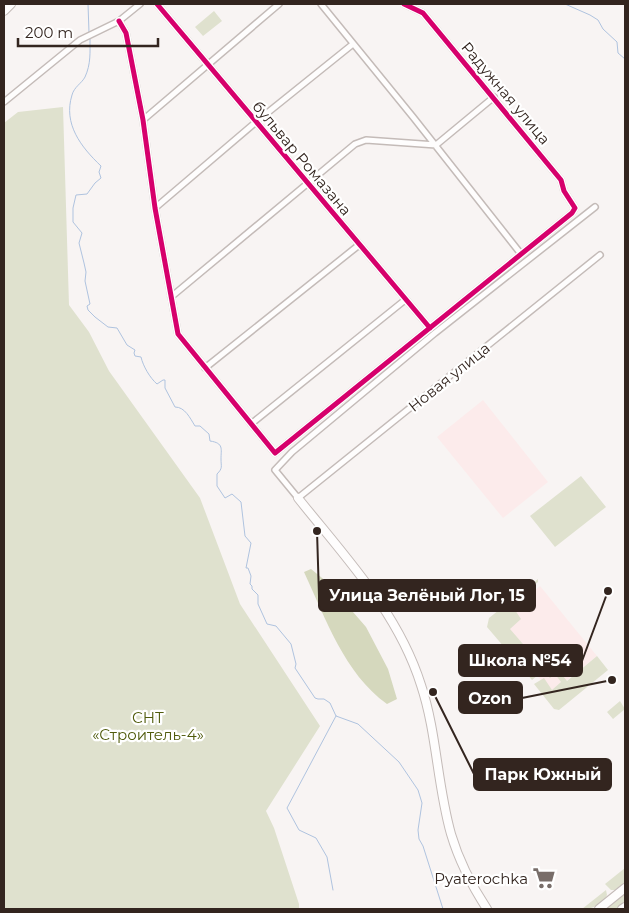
<svg xmlns="http://www.w3.org/2000/svg" width="629" height="913" viewBox="0 0 629 913" font-family="Montserrat,sans-serif">
<style>
.education{fill:#fcebeb}
.green{fill:#dfe1ce}
.forest{fill:#d5d8bd}
.lines{fill:none;stroke-linecap:round;stroke-linejoin:round}
.stream{stroke:#afc3df;stroke-width:1}
.street-casing{stroke:#c4bbb8;stroke-width:8}
.secondary-casing{stroke:#c4bbb8;stroke-width:10}
.street{stroke:#fefdfd;stroke-width:5}
.secondary{stroke:#fefdfd;stroke-width:8}
.cycleway-casing{stroke:#fff;stroke-width:8}
.cycleway{stroke:#d6006c;stroke-width:5}
.labels{text-anchor:middle;dominant-baseline:central;stroke-width:4.5;stroke-linejoin:round;paint-order:stroke}
.street-label{font-size:15px;fill:#33251f;stroke:#fff}
.park-label{font-size:15px;fill:#505b0b;stroke:#fff}
.poi-label{font-size:15px;fill:#33251f;stroke:#fff;text-anchor:end}
.leader{fill:none;stroke:#33251f;stroke-width:2}
.callout-dot{fill:#33251f;stroke:#fff;stroke-width:2}
.callout{fill:#33251f;stroke:#33251f;stroke-width:2}
.callout-label{font-size:16px;text-anchor:middle;font-weight:bold;fill:#fff}
</style>
<rect width="100%" height="100%" fill="#f8f4f3"/>
<!-- education -->
<path class="education" d="M483 400 548 482 503 518 437 437Z
M540 586 597 656 551 693 495 623Z"/>
<!-- green -->
<path class="green" d="M214 11 222 21 203 36 195 27Z
M63 107 69 305 89 332 109 371 200 498 240 604 320 726 266 811 274 828 299 904V909H4V123L18 112Z
M581 476 606 507 555 547 530 516Z
M538 579V582L526 592 527 597 533 606V609L526 601 515 610 521 619 510 629 542 666 538 675 532 680 487 627 489 618Z
M597 656 608 670 559 710 554 709 534 684 544 678 552 690 561 682 555 674 550 678 547 675 556 667 567 681Z
M620 701 625 709 613 719 607 712Z
M625 868V883L615 890H611L605 884Z
M606 890 607 895C602 905 593 909 582 909Z
M625 893V902L616 909H605Z"/>
<!-- forest -->
<path class="forest" d="M311 569 327 582 366 627 388 669 397 699 387 704C344 673 326 619 304 572Z"/>
<g class="lines">
<!-- stream -->
<path class="stream" d="M88 4 89 32
M565 4 590 15 598 20 603 29 617 42 618 53 625 59
M90 39C90 52 91 64 85 77 82 83 74 87 72 95 63 124 81 147 101 166L99 172 101 178 95 183 87 194 76 195 73 208V222L82 233 79 243 84 263 86 272 85 281 90 304 87 306 88 310 95 317 108 327 117 328 127 345 135 350 134 353 135 356 141 357C143 366 150 378 157 384L163 380H165V388L175 407C185 407 190 418 195 426H200L209 434 210 441C224 443 221 449 221 459 221 467 223 468 217 474V486L225 498 232 494 241 502 245 536 251 543 246 568H248L251 576 250 584 252 586V589L258 595V604L267 624 276 626 291 644 296 664 295 668 315 698 318 699H324L330 703 336 716 358 724 399 762 418 790 422 803 418 830 419 839 423 846 443 909
M333 890 327 857 316 838 299 830 287 808 336 716"/>
<defs>
<path id="street" d="M157 4 430 328
M321 4 413 117 521 254
M119 21 126 33 143 120 155 208 178 334 275 453 572 213 575 208 564 191 561 180 423 13 404 4
M4 102 80 40 119 21 140 4
M143 120 279 4
M595 207 435 333 292 452 275 470 298 498 600 255
M155 208 256 122 353 44
M171 297 355 144 366 140 436 145 494 97
M205 368 359 245
M251 424 405 300"/>
<path id="secondary" d="M4 11 11 4
M298 498C345 557 398 612 421 685 437 733 437 785 451 834 459 861 472 886 487 909
M599 909 625 888
M622 909 625 907"/>
</defs>
<!-- street casing -->
<use href="#street" class="street-casing"/>
<!-- secondary casing -->
<use href="#secondary" class="secondary-casing"/>
<!-- street -->
<use href="#street" class="street"/>
<!-- secondary -->
<use href="#secondary" class="secondary"/>
<defs>
<path id="cycleway" d="M157 4 430 328
M119 21 126 33 143 120 155 208 178 334 275 453 572 213 575 208 564 191 561 180 423 13 404 4"/>
</defs>
<!-- cycleway casing -->
<use href="#cycleway" class="cycleway-casing"/>
<!-- cycleway -->
<use href="#cycleway" class="cycleway"/>
</g>
<!-- icons -->
<defs>
<symbol id="supermarket-bare" viewBox="-9 -9 18 18"><path d="M-6-5.5h2.5l.6 2H6L4.5 2H-2.5L-4.4-4H-6ZM-1.5 3.2a1.3 1.3 0 1 0 .1 0ZM3 3.2a1.3 1.3 0 1 0 .1 0Z" fill="#786d69" stroke="#fff" stroke-width="2.5" paint-order="stroke"/></symbol>
</defs>
<g fill-rule="evenodd">
<use href="#supermarket-bare" x="528" y="862" width="32" height="32"/>
</g>
<g class="labels">
<!-- street labels -->
<g class="street-label">
<text transform="translate(506 93) rotate(50)">Радужная улица</text>
<text transform="translate(302 158) rotate(50)">бульвар Ромазана</text>
<text transform="translate(449 377) rotate(-39)">Новая улица</text>
</g>
<!-- park labels -->
<g class="park-label">
<text x="148" y="717">СНТ<tspan x="148" dy="17">«Строитель-4»</tspan></text>
</g>
<!-- poi labels -->
<g class="poi-label">
<text x="528" y="878">Pyaterochka</text>
</g>
</g>
<!-- callouts -->
<path class="leader" d="M317 531L319 596M608 591L582 661M612 680L522 698M433 692L474 774"/>
<g class="callout-dot">
<circle cx="317" cy="531" r="5"/>
<circle cx="608" cy="591" r="5"/>
<circle cx="612" cy="680" r="5"/>
<circle cx="433" cy="692" r="5"/>
</g>
<g class="callout">
<rect x="319" y="580" width="216" height="31" rx="5"/>
<rect x="459" y="645" width="123" height="31" rx="5"/>
<rect x="459" y="682" width="63" height="31" rx="5"/>
<rect x="474" y="759" width="137" height="31" rx="5"/>
</g>
<g class="callout-label">
<text x="427" y="601">Улица Зелёный Лог, 15</text>
<text x="520" y="666">Школа №54</text>
<text x="490" y="704">Ozon</text>
<text x="543" y="780">Парк Южный</text>
</g>
<!-- border -->
<rect width="629" height="913" fill="none" stroke="#33251f" stroke-width="10"/>
<!-- scale -->
<path d="M18 38v8h140v-8" fill="none" stroke="#33251f" stroke-width="2.5"/>
<text x="25" y="38" font-size="15" fill="#33251f" stroke="#ffffff" stroke-width="4" paint-order="stroke">200 m</text>
</svg>
